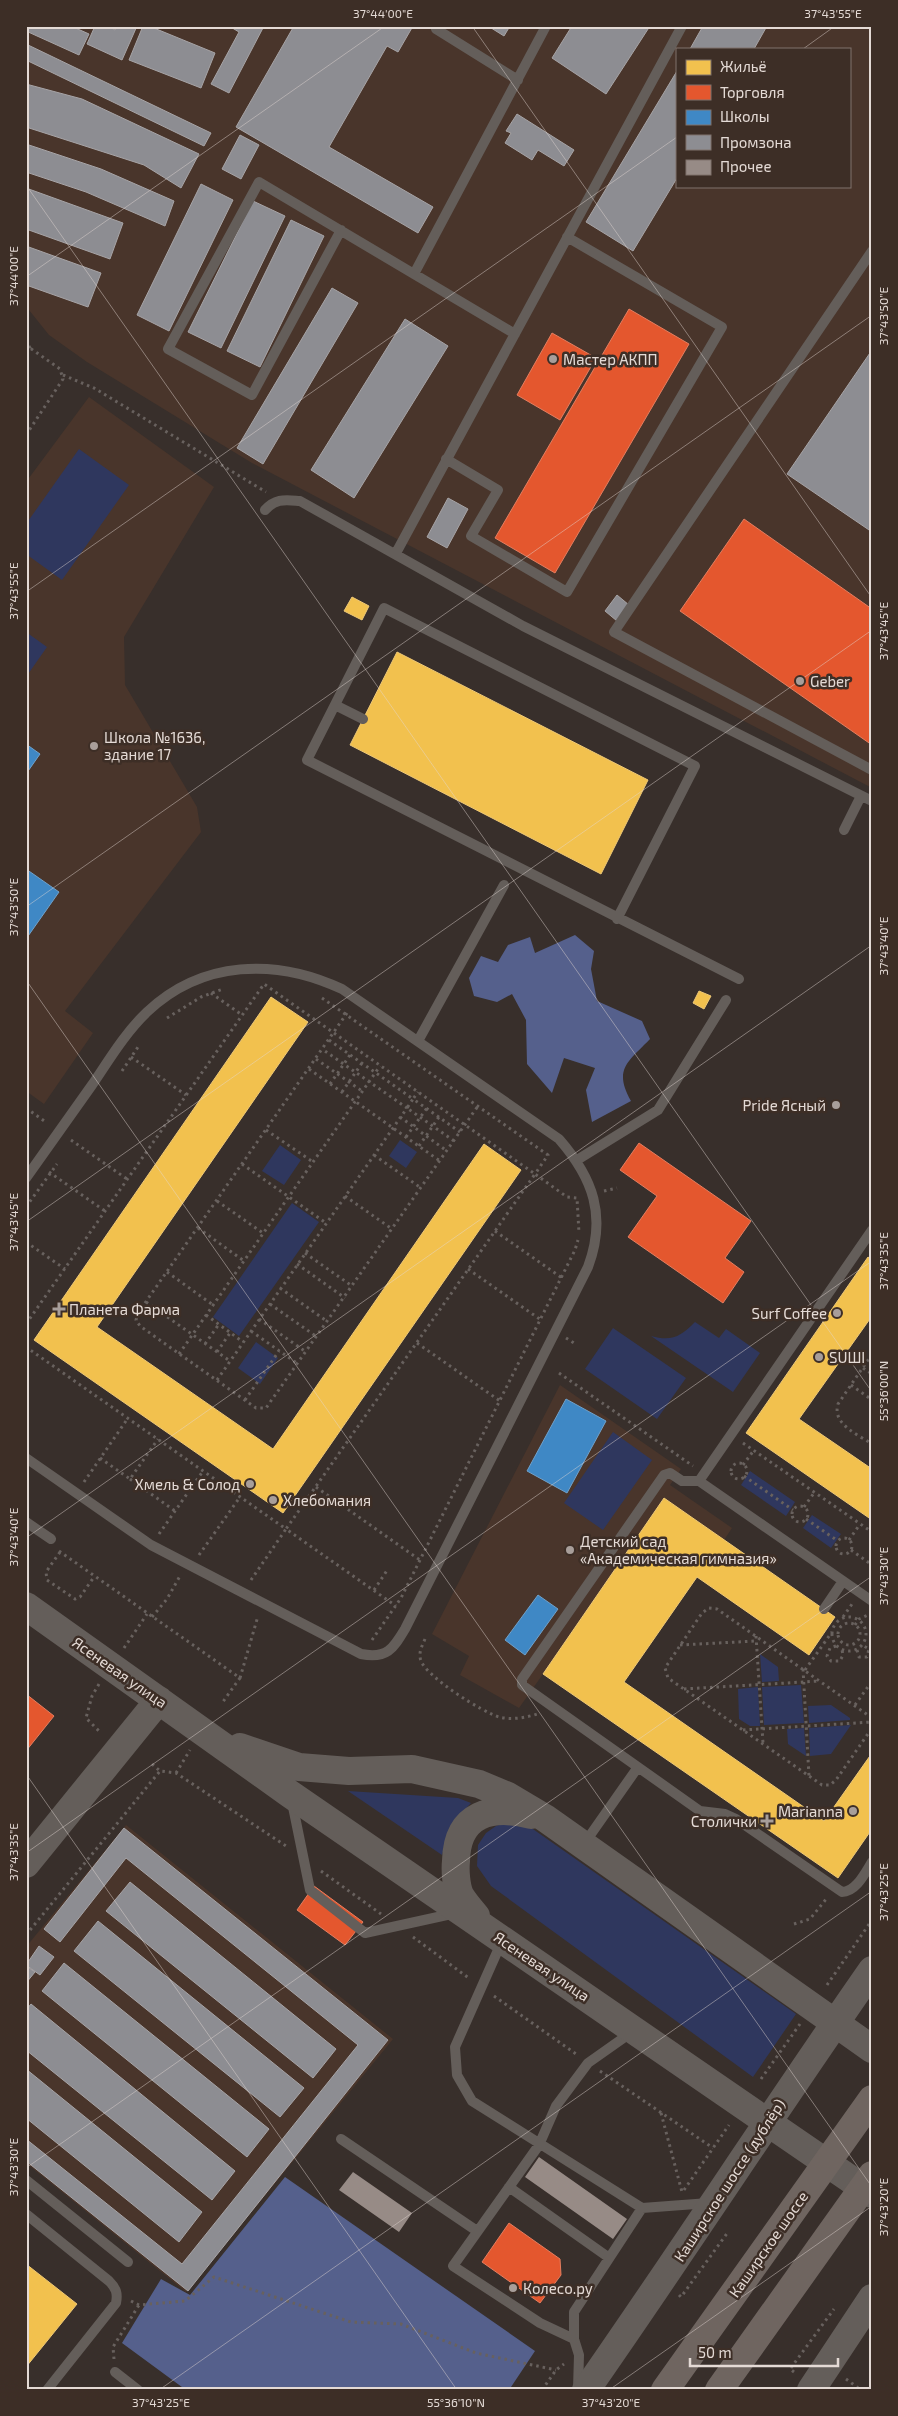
<svg xmlns="http://www.w3.org/2000/svg" width="898" height="2416" viewBox="0 0 898 2416" font-family="'Exo 2',sans-serif">
<style>
.built{fill:#49352b;fill-rule:evenodd}
.green{fill:#2f375e}
.forest{fill:#55608c}
.homes{fill:#f2c14e;stroke:#eec876}
.shops{fill:#e4572e;stroke:#e47e60}
.schools{fill:#3f88c5;stroke:#70a1ca}
.industry{fill:#8d8d92;stroke:#a7a4a6}
.building{fill:#978b86}
.lines{fill:none;stroke-linecap:round;stroke-linejoin:round}
.path{stroke:#68615e;stroke-width:3;stroke-dasharray:2.5 4;stroke-linecap:butt}
.lane{stroke:#645e5a;stroke-width:10}
.secondary{stroke:#645e5a;stroke-width:28}
.primary{stroke:#6f6560;stroke-width:28}
.ticks{fill:none;stroke:#e4dad5;stroke-width:1;stroke-opacity:0.45}
.poi-dot{fill:#a89e9a;stroke:#3d2e26;stroke-width:2}
.labels{text-anchor:middle;dominant-baseline:central;stroke-width:5;stroke-linejoin:round;paint-order:stroke}
.poi-label{font-size:15px;fill:#e4dad5;stroke:#3d2e26;text-anchor:start}
.street-label{font-size:15px;fill:#e4dad5;stroke:#3d2e26}
.neatline{fill:none;stroke:#e4dad5;stroke-width:2}
.ticks-label{font-size:12px;text-anchor:middle;fill:#e4dad5}
</style>
<rect width="100%" height="100%" fill="#382f2b"/>
<!-- built -->
<path class="built" d="M26 26H872V788L252 463 87 362 49 335 29 310 26 309ZM677 49H849V186H677Z
M89 397 214 487 124 637 125 685 197 807 201 832 65 1011 93 1033 44 1104 26 1091V482Z
M560 1385 681 1469 670 1485 732 1528 724 1540 689 1515 567 1691 543 1674 519 1708 460 1675 469 1656 432 1634Z
M126 1825 393 2039 186 2292 26 2163V1947Z"/>
<!-- green -->
<path class="green" d="M79 449 129 485 62 580 26 554V524Z
M26 632 47 647 26 677Z
M400 1140 417 1152 406 1168 389 1156Z
M280 1145 301 1160 284 1185 262 1171Z
M292 1203 319 1222 239 1336 213 1317Z
M695 1322 719 1338 726 1329 760 1353 733 1392 651 1336C672 1342 681 1336 695 1322Z
M613 1328 686 1378 657 1419 585 1369Z
M256 1342 278 1358 260 1384 238 1368Z
M613 1432 652 1460 603 1530 564 1503Z
M750 1471 795 1502 786 1516 741 1485Z
M812 1515 841 1534 831 1548 803 1528Z
M760 1654 778 1667 779 1681 762 1682Z
M801 1685 804 1723 764 1725 762 1687Z
M758 1687 760 1726H750L739 1719 738 1689Z
M831 1705 850 1718V1720L809 1723 808 1706Z
M851 1725 831 1754 810 1756 809 1728Z
M804 1728 806 1756 788 1744 787 1729Z
M348 1791 458 1798 471 1803C455 1819 448 1833 442 1855Z
M508 1822 530 1827 796 2014 753 2077 491 1886 477 1866 478 1845 486 1833 496 1826Z"/>
<!-- forest -->
<path class="forest" d="M575 935 594 951 591 969 597 1001 642 1021 650 1039C628 1062 613 1069 631 1101L592 1122 586 1090 595 1068 564 1058 552 1093 527 1064 526 1020 512 994 497 1002 474 996 469 978 481 956 498 962 508 945 530 937 535 953Z
M285 2177 535 2351 509 2390H186L122 2343 161 2279 190 2295Z"/>
<!-- homes -->
<path class="homes" d="M352 597 369 606 362 620 344 611Z
M397 652 648 780 601 874 350 745Z
M699 991 711 996 704 1009 693 1003Z
M271 997 308 1022 97 1327 273 1449 484 1144 521 1170 283 1513 34 1340Z
M868 1257 872 1260V1316L799 1419 872 1469V1520L746 1433Z
M664 1498 835 1617 809 1655 697 1577 624 1682 824 1821 872 1753V1829L838 1878 543 1674Z
M26 2264 77 2304 26 2367Z"/>
<!-- shops -->
<path class="shops" d="M629 309 689 344 555 573 495 538Z
M552 333 596 358 560 420 517 395Z
M744 519 872 609V745L680 611Z
M639 1143 751 1221 725 1258 744 1272 723 1303 628 1237 657 1196 620 1170Z
M26 1694 54 1716 26 1751Z
M314 1886 363 1922 345 1945 297 1910Z
M509 2223 560 2259 561 2275 540 2303 482 2262Z"/>
<!-- schools -->
<path class="schools" d="M26 744 40 754 26 774Z
M26 869 59 892 26 939Z
M566 1399 606 1421 567 1493 527 1471Z
M538 1595 558 1609 525 1655 505 1640Z"/>
<!-- industry -->
<path class="industry" d="M26 26H71L89 34 79 55 26 31Z
M95 26H108L115 30 117 26H137L122 60 87 44Z
M143 26H149L215 53 201 88 129 60Z
M229 26H264L229 93 211 84 239 32Z
M294 26H413L398 52 387 46 329 147 433 207 418 233 236 127Z
M488 26H510L504 36Z
M572 26H650L606 94 552 58Z
M703 26H767L754 49H690Z
M26 44 211 133 204 146 26 60Z
M677 71V178L633 251 586 222Z
M26 84 82 99 199 154 181 188 144 165 26 127Z
M517 114 574 150 564 166 538 150 532 160 505 143 511 133 506 131Z
M240 135 259 145 241 179 222 169Z
M26 144 101 169 174 201 165 226 86 192 26 172Z
M201 184 233 200 169 331 137 315Z
M26 188 123 223 110 259 26 229Z
M253 201 285 216 221 348 188 332Z
M291 220 324 236 260 367 227 351Z
M26 246 101 273 88 307 26 285Z
M332 288 358 303 263 464 237 448Z
M405 319 448 346 354 498 311 470Z
M872 350V532L787 474Z
M448 498 468 509 447 548 427 537Z
M617 595 629 605 617 621 605 611Z
M124 1828 388 2040 188 2291 26 2161V2139L182 2264 358 2045 126 1858 60 1942 44 1929Z
M130 1882 336 2049 313 2078 106 1911Z
M98 1921 304 2088 280 2117 74 1951Z
M39 1946 54 1957 40 1975 26 1965Z
M64 1963 269 2129 247 2157 42 1991Z
M26 1966 35 1972 26 1983Z
M31 2004 235 2171 212 2200 26 2050V2010Z
M26 2069 202 2212 179 2242 26 2118Z"/>
<!-- building -->
<path class="building" d="M539 2157 627 2219 613 2239 525 2177Z
M353 2172 412 2213 399 2232 339 2190Z"/>
<g class="lines">
<!-- path -->
<path class="path" d="M26 340 30 348 26 354
M63 375 94 388 266 492
M26 435 63 379 60 369 30 348
M211 993 242 1015
M322 998 548 1155 535 1174 567 1197 577 1198 579 1233
M347 1013 138 1313 136 1320 140 1326 256 1408H266L478 1106
M167 1018 201 997 223 989
M329 1040 413 1099 418 1092
M131 1057 186 1095
M316 1059 362 1091
M309 1069 440 1161
M122 1071 138 1047
M330 1084 350 1055
M342 1092 362 1063
M26 1108 47 1123
M400 1117 447 1151
M266 1130 313 1162
M406 1137 427 1108
M71 1140 127 1179
M454 1141 407 1108 413 1099 460 1132
M419 1146 439 1117
M374 1155 421 1188
M242 1164 326 1223
M49 1172 105 1211
M604 1191 617 1188
M345 1196 392 1229
M217 1201 263 1233
M26 1207 57 1164
M198 1228 244 1261
M495 1231 562 1278
M26 1242 65 1269
M305 1253 352 1286
M297 1264 345 1298
M468 1269 541 1320
M167 1272 213 1305
M280 1288 328 1322
M146 1302 230 1361
M270 1304 317 1337
M206 1315 243 1342
M259 1319 306 1352
M26 1324 264 984 535 1174 286 1529 26 1347
M251 1331 298 1364
M566 1338 574 1343
M417 1343 500 1401
M205 1344 219 1324
M217 1352 230 1333
M179 1354 380 1066
M872 1354 838 1404C832 1424 857 1434 872 1444
M863 1368 872 1374
M559 1373 693 1466
M217 1380 407 1108 322 1049
M851 1385 872 1400
M245 1400 279 1351
M743 1443 872 1532
M100 1458 130 1479 158 1439
M731 1471a8 8 0 1 1 16 0a8 8 0 1 1-16 0Z
M743 1465 754 1450
M744 1476 793 1510
M130 1479 175 1511
M84 1482 128 1418
M316 1487 420 1560
M792 1514a8 8 0 1 1 16 0a8 8 0 1 1-16 0Z
M804 1507 814 1493
M806 1519 838 1541
M159 1534 203 1471
M836 1546a8 8 0 1 1 16 0a8 8 0 1 1-16 0Z
M849 1540 860 1524
M851 1550 872 1565
M59 1551 240 1678 222 1703
M60 1552 46 1572 47 1580 75 1599 80 1597 94 1577
M199 1555 240 1497
M251 1580 286 1529 396 1606
M374 1590 388 1569
M832 1634a17 17 0 1 1 34 0a17 17 0 1 1-34 0Z
M152 1617 167 1599 180 1576
M843 1617 852 1604
M838 1634a11 11 0 1 1 22 0a11 11 0 1 1-22 0Z
M855 1625 859 1619 868 1615
M756 1636 763 1743
M425 1639C422 1646 418 1653 421 1661 427 1677 482 1712 499 1717 511 1720 525 1718 537 1714
M372 1640 401 1598 575 1250 578 1240
M680 1645 756 1641
M836 1646 830 1648 827 1656 831 1661H840L843 1655 842 1650
M124 1648 147 1614
M857 1650 859 1657H867L869 1649 862 1645
M803 1669 809 1776
M805 1670 832 1632
M240 1678 258 1616
M99 1684 92 1696 86 1718 100 1732
M684 1689 820 1681
M855 1705 872 1681
M872 1718 717 1609 709 1608 702 1613 665 1668 668 1678 822 1785H830L836 1780 872 1728
M743 1730 872 1722
M152 1764 160 1771 176 1773 286 1846
M176 1773 190 1750
M321 1871 381 1914
M794 1924 810 1919 827 1898
M26 1935 160 1771
M413 1937 470 1979
M827 1985 872 1920
M494 1996 576 2054
M600 2071 713 2148
M761 2079 800 2024
M661 2113 682 2192
M684 2190 729 2125
M679 2295 681 2297 728 2232
M131 2301 139 2305 185 2301 214 2277 351 2322 401 2324 476 2353 556 2370
M114 2359 113 2347 139 2305
M794 2372 790 2369 834 2309
M846 2379 861 2390
M542 2390 556 2370 564 2364"/>
<!-- lane -->
<path class="lane" d="M438 26 436 29 518 80
M341 230 252 395 168 349 259 182C344 232 429 283 515 334
M872 251 614 632 872 770
M414 274 546 26
M446 459 498 490 471 536 567 592 722 327 567 237
M265 510C276 498 285 500 300 501L523 626 872 801
M396 553 682 26
M335 705 363 719
M844 830 861 796
M617 919 695 766 384 608 307 760 739 979
M418 1041 504 885
M577 1160 658 1110 726 1000
M26 1178C48 1147 70 1116 92 1085 109 1060 125 1033 147 1012 202 960 276 958 342 989L559 1139C593 1178 607 1216 588 1267L405 1629C393 1649 387 1659 361 1654L151 1545 26 1458
M872 1230 699 1481 872 1601
M699 1481H682L670 1473 664 1475 522 1679V1685L700 1811 725 1814 736 1819 842 1892C856 1892 865 1873 872 1862
M26 1522 51 1539
M824 1609 843 1581
M292 1802 310 1890 365 1933 456 1913
M584 1844 638 1767
M502 1941 455 2047 457 2075 472 2101 642 2208 574 2312V2339
M341 2139 477 2231
M26 2180 128 2262
M509 2187 608 2257
M642 2208 709 2203
M26 2214 109 2281C116 2288 118 2293 116 2303L47 2390
M115 2372 138 2390
M578 2389 579 2355 574 2339 540 2323 453 2266 539 2145 556 2106 588 2063 632 2032"/>
<!-- secondary -->
<path class="secondary" d="M26 1606 290 1794 872 2194
M240 1747 299 1767 349 1771 412 1769 479 1784 508 1796 545 1818 872 2049
M26 1864 159 1700
M476 1916C471 1910 464 1902 460 1895 456 1886 455 1870 456 1861 457 1813 492 1805 531 1815
M586 2390C683 2251 775 2109 872 1970
M811 2390 872 2298"/>
<!-- primary -->
<path class="primary" d="M665 2390 872 2099
M719 2390 872 2175"/>
</g>
<!-- ticks -->
<path class="ticks" d="M472 26 872 598M803 49 835 26M26 185 872 1392M26 277 385 26M26 592 677 137M26 907 872 315M26 980 872 2187M26 1222 872 630M26 1538 872 945M26 1774 457 2390M26 1853 872 1261M26 2168 872 1576M159 2390 872 1891M609 2390 872 2206"/>
<!-- markers -->
<g class="poi-dot">
<circle cx="553" cy="359" r="5"/>
<circle cx="800" cy="681" r="5"/>
<circle cx="94" cy="746" r="5"/>
<circle cx="836" cy="1105" r="5"/>
<path d="M56.5 1301.5h5v5h5v5h-5v5h-5v-5h-5v-5h5z"/>
<circle cx="837" cy="1313" r="5"/>
<circle cx="819" cy="1357" r="5"/>
<circle cx="250" cy="1484" r="5"/>
<circle cx="273" cy="1500" r="5"/>
<circle cx="570" cy="1550" r="5"/>
<circle cx="853" cy="1811" r="5"/>
<path d="M764.5 1813.5h5v5h5v5h-5v5h-5v-5h-5v-5h5z"/>
<circle cx="513" cy="2288" r="5"/>
</g>
<g class="labels">
<!-- poi labels -->
<g class="poi-label">
<text x="563" y="359">Мастер АКПП</text>
<text x="810" y="681">Geber</text>
<text x="104" y="737">Школа №1636,<tspan x="104" dy="17">здание 17</tspan></text>
<text x="826" y="1105" text-anchor="end">Pride Ясный</text>
<text x="69" y="1309">Планета Фарма</text>
<text x="827" y="1313" text-anchor="end">Surf Coffee</text>
<text x="829" y="1357">SUШI</text>
<text x="240" y="1484" text-anchor="end">Хмель &amp; Солод</text>
<text x="283" y="1500">Хлебомания</text>
<text x="580" y="1541">Детский сад<tspan x="580" dy="17">«Академическая гимназия»</tspan></text>
<text x="843" y="1811" text-anchor="end">Marianna</text>
<text x="757" y="1821" text-anchor="end">Столички</text>
<text x="523" y="2288">Колесо.ру</text>
</g>
<!-- street labels -->
<g class="street-label">
<text transform="translate(120 1672) rotate(35)">Ясеневая улица</text>
<text transform="translate(542 1966) rotate(34)">Ясеневая улица</text>
<text transform="translate(729 2180) rotate(-57)">Каширское шоссе (дублёр)</text>
<text transform="translate(768 2244) rotate(-55)">Каширское шоссе</text>
</g>
</g>
<!-- border -->
<rect width="898" height="2416" fill="none" stroke="#3d2e26" stroke-width="55"/>
<!-- legend -->
<rect x="676" y="48" width="175" height="140" fill="#3d2e26" stroke="#80736c"/>
<rect x="686" y="60" width="25" height="15" fill="#f2c14e" stroke="#80736c"/>
<text x="720" y="72" font-size="15" fill="#e4dad5">Жильё</text>
<rect x="686" y="85" width="25" height="15" fill="#e4572e" stroke="#80736c"/>
<text x="720" y="98" font-size="15" fill="#e4dad5">Торговля</text>
<rect x="686" y="110" width="25" height="15" fill="#3f88c5" stroke="#80736c"/>
<text x="720" y="122" font-size="15" fill="#e4dad5">Школы</text>
<rect x="686" y="135" width="25" height="15" fill="#8d8d92" stroke="#80736c"/>
<text x="720" y="148" font-size="15" fill="#e4dad5">Промзона</text>
<rect x="686" y="160" width="25" height="15" fill="#978b86" stroke="#80736c"/>
<text x="720" y="172" font-size="15" fill="#e4dad5">Прочее</text>
<!-- scale -->
<path d="M690 2358v8h148v-8" fill="none" stroke="#e4dad5" stroke-width="2.5"/>
<text x="698" y="2358" font-size="15" fill="#e4dad5" stroke="#3d2e26" stroke-width="4" paint-order="stroke">50 m</text>
<rect x="28" y="28" width="842" height="2360" class="neatline"/>
<g class="ticks-label">
<text x="383" y="18">37°44'00"E</text>
<text x="833" y="18">37°43'55"E</text>
<text transform="translate(14 276) rotate(-90)" y="4">37°44'00"E</text>
<text transform="translate(884 316) rotate(-90)" y="4">37°43'50"E</text>
<text transform="translate(14 591) rotate(-90)" y="4">37°43'55"E</text>
<text transform="translate(884 631) rotate(-90)" y="4">37°43'45"E</text>
<text transform="translate(14 907) rotate(-90)" y="4">37°43'50"E</text>
<text transform="translate(884 946) rotate(-90)" y="4">37°43'40"E</text>
<text transform="translate(14 1222) rotate(-90)" y="4">37°43'45"E</text>
<text transform="translate(884 1261) rotate(-90)" y="4">37°43'35"E</text>
<text transform="translate(884 1391) rotate(-90)" y="4">55°36'00"N</text>
<text transform="translate(14 1537) rotate(-90)" y="4">37°43'40"E</text>
<text transform="translate(884 1576) rotate(-90)" y="4">37°43'30"E</text>
<text transform="translate(14 1852) rotate(-90)" y="4">37°43'35"E</text>
<text transform="translate(884 1892) rotate(-90)" y="4">37°43'25"E</text>
<text transform="translate(14 2167) rotate(-90)" y="4">37°43'30"E</text>
<text transform="translate(884 2207) rotate(-90)" y="4">37°43'20"E</text>
<text x="161" y="2407">37°43'25"E</text>
<text x="456" y="2407">55°36'10"N</text>
<text x="611" y="2407">37°43'20"E</text>
</g>
</svg>
